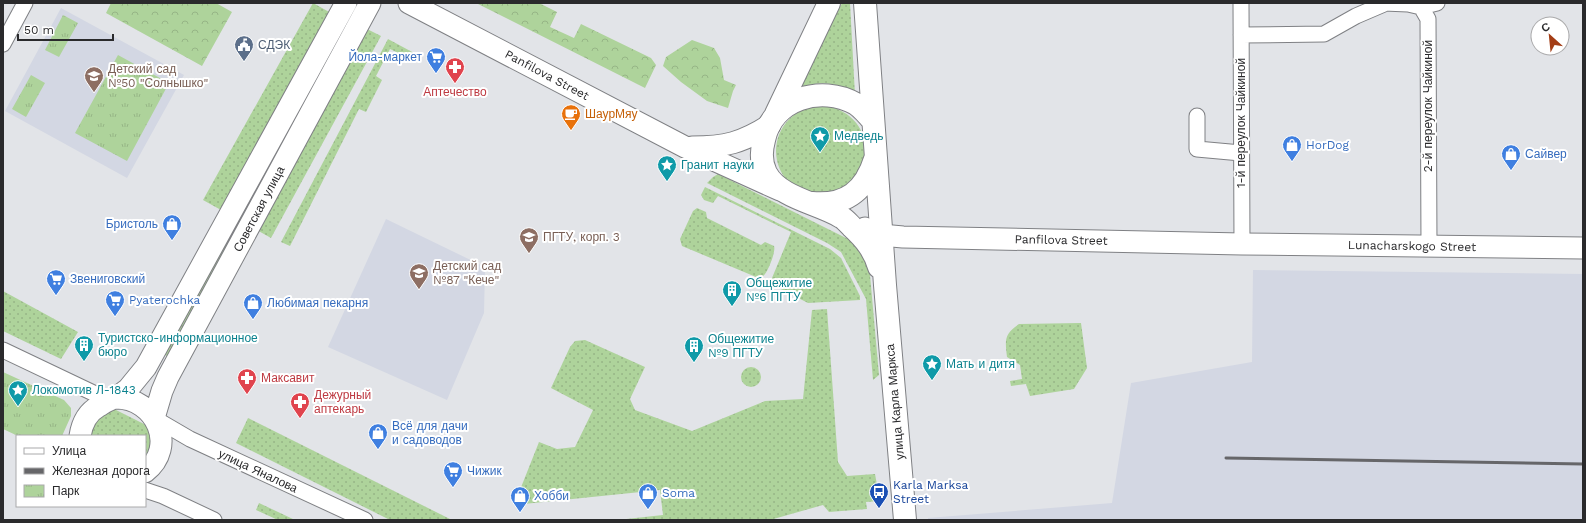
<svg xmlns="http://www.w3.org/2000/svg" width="1586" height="523" viewBox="0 0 1586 523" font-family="'Work Sans',sans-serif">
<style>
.built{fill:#d3d7e3}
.grass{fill:url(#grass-dots)}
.forest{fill:url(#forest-crowns)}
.park{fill:url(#park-tufts)}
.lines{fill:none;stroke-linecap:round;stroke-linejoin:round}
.minor-casing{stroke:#7f8084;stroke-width:17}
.secondary-casing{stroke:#7f8084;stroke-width:23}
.primary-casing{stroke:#7f8084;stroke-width:24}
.minor{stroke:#fff;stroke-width:15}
.secondary{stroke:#fff;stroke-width:21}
.primary{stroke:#fff;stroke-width:22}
.rail{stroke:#666669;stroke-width:3}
.labels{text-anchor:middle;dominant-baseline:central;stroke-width:4;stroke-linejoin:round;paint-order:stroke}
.service-label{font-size:12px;fill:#4e5e75;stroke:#fff;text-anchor:start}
.shop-label{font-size:12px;fill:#366cbe;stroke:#fff;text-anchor:start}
.education-label{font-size:12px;fill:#785e54;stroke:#fff;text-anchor:start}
.street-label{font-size:12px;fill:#2a2a2c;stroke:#fff}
.health-label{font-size:12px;fill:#be3a42;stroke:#fff;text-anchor:start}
.food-label{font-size:12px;fill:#c56008;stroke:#fff;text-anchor:start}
.culture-label{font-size:12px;fill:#0d838f;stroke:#fff;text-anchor:start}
.transit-label{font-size:12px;fill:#164399;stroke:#fff;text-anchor:start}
</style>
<defs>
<pattern id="grass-dots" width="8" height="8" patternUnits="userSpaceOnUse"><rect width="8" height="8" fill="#aed39b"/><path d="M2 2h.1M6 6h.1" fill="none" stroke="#96b586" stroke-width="1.8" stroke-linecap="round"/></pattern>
<pattern id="forest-crowns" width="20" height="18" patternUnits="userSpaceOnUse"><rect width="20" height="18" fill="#aed39b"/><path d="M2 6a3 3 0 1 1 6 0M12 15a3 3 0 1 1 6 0" fill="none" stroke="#96b586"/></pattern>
<pattern id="park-tufts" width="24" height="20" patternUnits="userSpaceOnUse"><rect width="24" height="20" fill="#aed39b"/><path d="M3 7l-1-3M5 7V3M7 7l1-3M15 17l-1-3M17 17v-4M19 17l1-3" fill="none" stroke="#96b586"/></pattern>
</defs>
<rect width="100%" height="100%" fill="#e2e4e8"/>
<!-- built -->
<path class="built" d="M61 8 184 75 127 178 5 111Z
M386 219 485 267 484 313 447 400 328 347Z
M1253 270 1583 274V520H928V518L1112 503 1131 383 1252 362Z"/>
<!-- grass -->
<path class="grass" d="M313 3 331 13 221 210 203 200Z
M842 3H850L855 95C833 81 825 81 800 87Z
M347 21 350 23 169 357 163 354Z
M365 28 381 36 271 238 255 229Z
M388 39 414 53 411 59 390 49 376 76 382 80 366 112 359 109 290 246 281 242Z
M776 151a45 45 0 1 1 90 0a45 45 0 1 1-90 0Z
M718 174 852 241 869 264 879 375 873 380 866 299 841 252 827 243 707 183 713 177Z
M705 187 830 249 841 258 860 296V300L808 303 773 285 771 281 772 278 791 232 718 196 713 203 704 200 701 195Z
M697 208 706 212 707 218 761 245 765 242 774 246C776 251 769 269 765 274 763 277 759 277 756 277L682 246 680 239 693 211Z
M3 291 78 332 61 359 3 331Z
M827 309 838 462 847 476 875 474 880 501 866 502 867 509 829 512 823 505 770 520H617L663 515 660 490 514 505 539 442 557 449 575 447 593 410 551 388 570 347 575 341 585 340 645 367 630 399 635 410 692 431 765 401 803 399 812 310Z
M1081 323 1087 368 1074 389 1030 396 1026 384 1011 386 1010 381 1022 379 1020 365 1007 357C1005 340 1004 334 1019 324Z
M741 377a10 10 0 1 1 20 0a10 10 0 1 1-20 0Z
M114 409 150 427 153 439 145 461V436H89L95 421Z
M248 418 452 520H390L236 443Z
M259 503 295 520H278L256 510Z"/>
<!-- forest -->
<path class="forest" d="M111 3H216L232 12 202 66 106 13Z
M476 3H539L557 12 550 27 574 38 581 24 651 58 656 65 645 88Z
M692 40 714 48 720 58 724 80 736 85 733 91 728 108 707 101 681 82 663 66 666 57Z"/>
<!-- park -->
<path class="park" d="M63 15 78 23 59 57 45 50Z
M118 55 169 83 127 161 75 133Z
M31 75 45 83 26 117 12 109Z
M3 372 64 400 71 408V416L62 436H18L3 429Z"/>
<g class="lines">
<defs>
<path id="minor" d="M1241 3 1242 244
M1384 3 1408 4 1421 7 1428 19 1429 246
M1421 7 1437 3
M1241 35 1324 34 1356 16 1384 4
M3 44 25 3
M1197 116V149L1241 153
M3 350 108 400
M154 418 190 439 365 520
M145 490 163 496 214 520"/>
<path id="secondary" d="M409 3 685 147 780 190
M692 147C725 147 742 143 770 125
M865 228 881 235 903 237 1242 244 1583 248
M116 398 128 389 146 367 346 3
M154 418 162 391 168 377 370 3
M80 436C82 423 88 412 99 406 104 403 110 399 116 398 156 398 178 447 145 472"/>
<path id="primary" d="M865 3 885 285 905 520
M776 114 829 3
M873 121C868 115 863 109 856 104 821 84 772 99 764 140 761 151 761 163 766 173 779 198 818 203 841 217 845 219 849 224 852 227 865 239 874 250 879 267
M812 203C846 206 865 191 875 159"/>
</defs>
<!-- minor casing -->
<use href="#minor" class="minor-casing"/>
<!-- secondary casing -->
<use href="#secondary" class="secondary-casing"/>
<!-- primary casing -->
<use href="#primary" class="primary-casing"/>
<!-- minor -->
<use href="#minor" class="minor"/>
<!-- secondary -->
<use href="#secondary" class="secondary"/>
<!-- primary -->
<use href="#primary" class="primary"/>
<!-- rail -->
<path class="rail" d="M1226 458 1583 464"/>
</g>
<!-- icons -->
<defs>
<symbol id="civic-pin" viewBox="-11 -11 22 30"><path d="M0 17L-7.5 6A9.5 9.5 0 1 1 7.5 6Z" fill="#5c6f8a" stroke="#fff"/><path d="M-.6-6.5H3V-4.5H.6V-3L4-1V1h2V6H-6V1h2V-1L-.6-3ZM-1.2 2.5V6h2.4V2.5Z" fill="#fff"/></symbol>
<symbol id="supermarket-pin" viewBox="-11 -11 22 30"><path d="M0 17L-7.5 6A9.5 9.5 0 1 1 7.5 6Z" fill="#3f7fe0" stroke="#fff"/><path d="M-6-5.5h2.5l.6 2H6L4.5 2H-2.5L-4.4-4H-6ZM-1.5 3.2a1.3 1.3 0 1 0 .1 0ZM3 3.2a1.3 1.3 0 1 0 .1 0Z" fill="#fff"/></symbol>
<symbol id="pharmacy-pin" viewBox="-11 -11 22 30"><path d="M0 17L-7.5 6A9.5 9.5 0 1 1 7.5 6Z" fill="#e0444e" stroke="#fff"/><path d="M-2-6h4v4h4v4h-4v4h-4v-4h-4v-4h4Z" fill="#fff"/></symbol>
<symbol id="school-pin" viewBox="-11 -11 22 30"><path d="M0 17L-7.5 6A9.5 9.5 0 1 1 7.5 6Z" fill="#8d6e63" stroke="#fff"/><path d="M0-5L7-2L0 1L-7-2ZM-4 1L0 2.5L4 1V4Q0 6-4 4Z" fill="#fff"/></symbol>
<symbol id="cafe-pin" viewBox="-11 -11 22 30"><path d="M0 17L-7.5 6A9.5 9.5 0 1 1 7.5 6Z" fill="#e8710a" stroke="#fff"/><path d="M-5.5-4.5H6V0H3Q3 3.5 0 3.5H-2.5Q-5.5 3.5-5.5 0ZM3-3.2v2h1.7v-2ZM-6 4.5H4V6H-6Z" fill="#fff"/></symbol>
<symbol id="sight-pin" viewBox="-11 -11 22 30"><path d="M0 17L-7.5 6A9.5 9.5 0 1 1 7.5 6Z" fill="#0f9aa8" stroke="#fff"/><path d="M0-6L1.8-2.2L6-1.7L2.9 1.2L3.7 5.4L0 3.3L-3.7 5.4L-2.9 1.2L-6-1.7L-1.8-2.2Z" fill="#fff"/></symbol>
<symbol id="shop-pin" viewBox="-11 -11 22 30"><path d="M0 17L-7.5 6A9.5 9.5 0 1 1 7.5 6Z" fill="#3f7fe0" stroke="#fff"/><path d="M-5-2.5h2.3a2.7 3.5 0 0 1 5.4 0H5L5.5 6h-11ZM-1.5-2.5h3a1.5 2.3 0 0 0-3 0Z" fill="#fff"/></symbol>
<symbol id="university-pin" viewBox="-11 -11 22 30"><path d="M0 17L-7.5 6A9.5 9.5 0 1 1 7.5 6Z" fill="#8d6e63" stroke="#fff"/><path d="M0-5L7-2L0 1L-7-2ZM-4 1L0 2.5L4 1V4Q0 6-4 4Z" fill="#fff"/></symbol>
<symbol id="building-pin" viewBox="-11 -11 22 30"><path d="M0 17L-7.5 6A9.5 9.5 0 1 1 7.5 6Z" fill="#0f9aa8" stroke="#fff"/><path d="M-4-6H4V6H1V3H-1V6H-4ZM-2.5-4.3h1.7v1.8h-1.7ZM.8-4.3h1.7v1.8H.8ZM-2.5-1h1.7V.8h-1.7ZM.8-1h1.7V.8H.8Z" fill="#fff"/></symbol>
<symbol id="bus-pin" viewBox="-11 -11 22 30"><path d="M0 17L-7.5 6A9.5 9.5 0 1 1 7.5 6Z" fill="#1a4fb4" stroke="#fff"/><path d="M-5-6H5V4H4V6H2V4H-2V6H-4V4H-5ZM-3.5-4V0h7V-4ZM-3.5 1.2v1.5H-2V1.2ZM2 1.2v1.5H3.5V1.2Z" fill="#fff"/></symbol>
</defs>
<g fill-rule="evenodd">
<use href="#civic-pin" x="233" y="34" width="22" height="30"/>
<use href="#supermarket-pin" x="425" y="46" width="22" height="30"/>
<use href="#pharmacy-pin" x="444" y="56" width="22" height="30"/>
<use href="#school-pin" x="83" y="65" width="22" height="30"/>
<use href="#cafe-pin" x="560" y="103" width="22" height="30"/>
<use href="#sight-pin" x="809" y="125" width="22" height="30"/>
<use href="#shop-pin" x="1281" y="134" width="22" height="30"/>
<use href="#shop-pin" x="1500" y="143" width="22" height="30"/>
<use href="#sight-pin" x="656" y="154" width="22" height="30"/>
<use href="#shop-pin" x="161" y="213" width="22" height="30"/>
<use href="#university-pin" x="518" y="226" width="22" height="30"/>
<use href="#school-pin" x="408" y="262" width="22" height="30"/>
<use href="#supermarket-pin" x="45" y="268" width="22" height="30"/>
<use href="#building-pin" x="721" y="279" width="22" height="30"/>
<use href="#supermarket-pin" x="104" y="289" width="22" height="30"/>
<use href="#shop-pin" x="242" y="292" width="22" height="30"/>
<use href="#building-pin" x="73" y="334" width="22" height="30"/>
<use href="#building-pin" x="683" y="335" width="22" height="30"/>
<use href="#sight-pin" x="921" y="353" width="22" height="30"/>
<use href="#pharmacy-pin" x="236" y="367" width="22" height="30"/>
<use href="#sight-pin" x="7" y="379" width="22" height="30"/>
<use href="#pharmacy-pin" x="289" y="391" width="22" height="30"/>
<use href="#shop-pin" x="367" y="422" width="22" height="30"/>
<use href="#supermarket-pin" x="442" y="460" width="22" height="30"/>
<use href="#bus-pin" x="868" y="481" width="22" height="30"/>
<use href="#shop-pin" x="637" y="482" width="22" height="30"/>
<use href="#shop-pin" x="509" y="485" width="22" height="30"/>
</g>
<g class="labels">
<!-- service labels -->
<g class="service-label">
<text x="258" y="45">СДЭК</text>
</g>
<!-- shop labels -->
<g class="shop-label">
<text x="422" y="57" text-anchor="end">Йола-маркет</text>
<text x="1306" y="145">HorDog</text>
<text x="1525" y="154">Сайвер</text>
<text x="158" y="224" text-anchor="end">Бристоль</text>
<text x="70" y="279">Звениговский</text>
<text x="129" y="300">Pyaterochka</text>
<text x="267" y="303">Любимая пекарня</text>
<text x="392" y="426">Всё для дачи<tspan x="392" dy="14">и садоводов</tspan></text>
<text x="467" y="471">Чижик</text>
<text x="662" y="493">Soma</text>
<text x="534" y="496">Хобби</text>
</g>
<!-- education labels -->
<g class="education-label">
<text x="108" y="69">Детский сад<tspan x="108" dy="14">№50 "Солнышко"</tspan></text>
<text x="543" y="237">ПГТУ, корп. 3</text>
<text x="433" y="266">Детский сад<tspan x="433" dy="14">№87 "Кече"</tspan></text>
</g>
<!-- street labels -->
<g class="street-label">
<text transform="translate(547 75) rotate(28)">Panfilova Street</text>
<text transform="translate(1428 106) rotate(-90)">2-й переулок Чайкиной</text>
<text transform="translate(1241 123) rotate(-90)">1-й переулок Чайкиной</text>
<text transform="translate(259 209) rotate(-62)">Советская улица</text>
<text transform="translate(1061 240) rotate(1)">Panfilova Street</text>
<text transform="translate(1412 246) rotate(1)">Lunacharskogo Street</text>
<text transform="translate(895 402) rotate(-95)">улица Карла Маркса</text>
<text transform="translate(258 471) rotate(25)">улица Яналова</text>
</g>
<!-- health labels -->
<g class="health-label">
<text x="455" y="92" text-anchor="middle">Аптечество</text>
<text x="261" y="378">Максавит</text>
<text x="314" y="395">Дежурный<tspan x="314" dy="14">аптекарь</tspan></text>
</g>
<!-- food labels -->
<g class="food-label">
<text x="585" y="114">ШаурМяу</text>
</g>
<!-- culture labels -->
<g class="culture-label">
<text x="834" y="136">Медведь</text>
<text x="681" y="165">Гранит науки</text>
<text x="746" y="283">Общежитие<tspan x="746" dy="14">№6 ПГТУ</tspan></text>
<text x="98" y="338">Туристско-информационное<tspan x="98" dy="14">бюро</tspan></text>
<text x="708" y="339">Общежитие<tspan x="708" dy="14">№9 ПГТУ</tspan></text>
<text x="946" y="364">Мать и дитя</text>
<text x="32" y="390">Локомотив Л-1843</text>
</g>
<!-- transit labels -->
<g class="transit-label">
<text x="893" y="485">Karla Marksa<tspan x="893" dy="14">Street</tspan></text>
</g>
</g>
<!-- border -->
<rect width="1586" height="523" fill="none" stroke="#2a2a2c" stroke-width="8"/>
<!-- legend -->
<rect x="16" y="435" width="130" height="72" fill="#ffffff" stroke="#aaaaab"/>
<rect x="24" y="448" width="20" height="6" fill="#ffffff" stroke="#aaaaab"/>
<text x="52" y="455" font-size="12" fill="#2a2a2c">Улица</text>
<rect x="24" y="468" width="20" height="6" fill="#666669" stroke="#aaaaab"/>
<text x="52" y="475" font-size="12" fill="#2a2a2c">Железная дорога</text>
<rect x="24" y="485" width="20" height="12" fill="url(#park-tufts)" stroke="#aaaaab"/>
<text x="52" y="495" font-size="12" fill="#2a2a2c">Парк</text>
<!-- north arrow -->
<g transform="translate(1550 36) rotate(333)"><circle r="19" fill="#ffffff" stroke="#aaaaab"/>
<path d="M0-3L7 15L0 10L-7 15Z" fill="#a33d15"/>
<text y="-6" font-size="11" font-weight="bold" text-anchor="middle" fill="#2a2a2c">С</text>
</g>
<!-- scale -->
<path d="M18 34v6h95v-6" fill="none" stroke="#2a2a2c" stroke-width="2"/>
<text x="24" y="34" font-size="12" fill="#2a2a2c" stroke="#ffffff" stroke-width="3" paint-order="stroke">50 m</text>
</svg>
